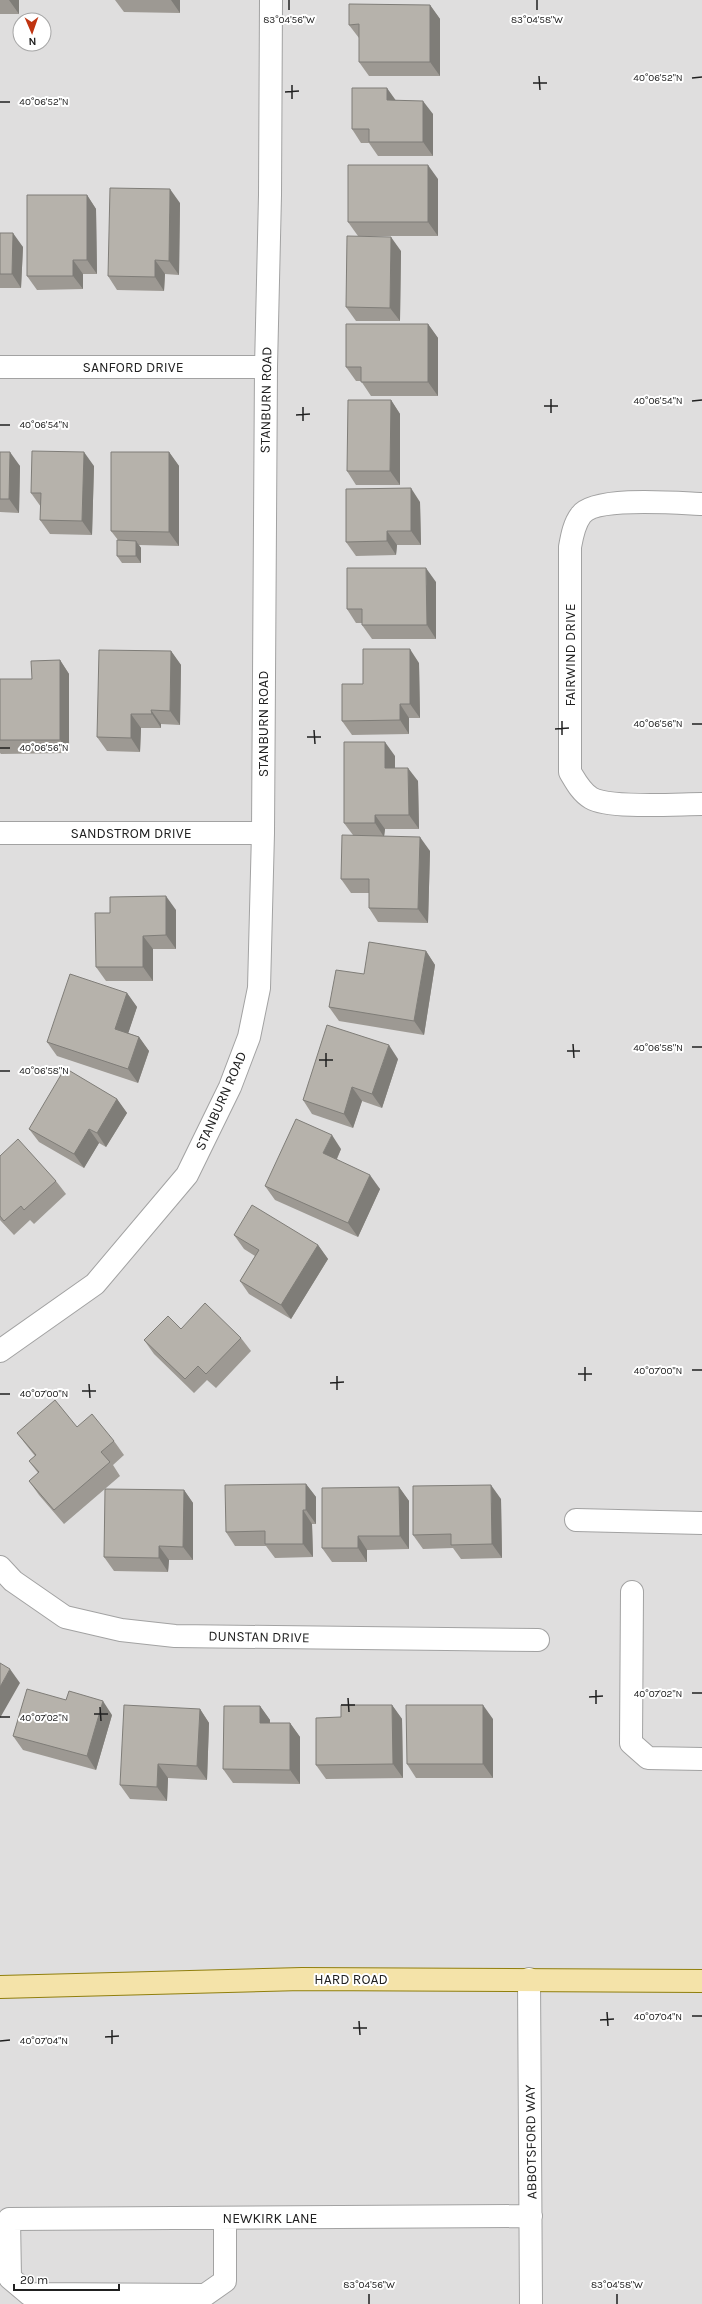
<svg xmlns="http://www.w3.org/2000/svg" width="702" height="2304" viewBox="0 0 702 2304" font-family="Karla,sans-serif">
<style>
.residential{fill:#dfdede;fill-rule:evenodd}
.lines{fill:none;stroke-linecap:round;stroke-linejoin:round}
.minor-casing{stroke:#a2a2a2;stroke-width:24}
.major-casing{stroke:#907f0d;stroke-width:24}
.minor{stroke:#fff;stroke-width:22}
.major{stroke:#f4e3a9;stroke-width:22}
.wall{fill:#9d9993}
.shaded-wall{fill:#7f7d78}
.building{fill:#b6b2ab;stroke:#7f7d78}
.ticks{fill:none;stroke:#212121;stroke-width:1.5}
.labels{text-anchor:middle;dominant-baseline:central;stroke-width:4;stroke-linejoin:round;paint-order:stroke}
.street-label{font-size:14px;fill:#212121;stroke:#fff}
.ticks-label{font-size:10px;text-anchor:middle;fill:#212121;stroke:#fff;stroke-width:4;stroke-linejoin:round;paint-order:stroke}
</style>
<rect width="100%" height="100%" fill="#f0efe8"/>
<!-- residential -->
<path class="residential" d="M0 0H702V1979H0ZM20 20H44V44H20Z
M702 1985V2304H0V1989Z"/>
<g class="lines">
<defs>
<path id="minor" d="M0 367H266
M702 504C677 503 595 496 581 515 574 524 572 536 570 547V772C576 782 581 792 591 798 609 809 678 804 702 804
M0 833H263
M0 1351 95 1284 187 1175 230 1087 249 1037 259 988 263 833 266 367 270 195 271 0
M576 1520 702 1523
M0 1567 13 1581 65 1617 121 1630 175 1636 538 1640
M632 1592 631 1743 648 1758 702 1759
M529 1979 531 2304
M225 2218V2281L205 2295 29 2294 10 2278 9 2219 531 2216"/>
<path id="major" d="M0 1987 302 1979 702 1981"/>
</defs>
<!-- minor casing -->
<use href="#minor" class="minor-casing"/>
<!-- major casing -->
<use href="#major" class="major-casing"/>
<!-- minor -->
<use href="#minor" class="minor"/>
<!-- major -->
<use href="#major" class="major"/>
</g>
<!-- wall -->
<path class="wall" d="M0 0H19V14H0Z
M115 0H180V13L124 12Z
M430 5 440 19V76H369L359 62V38L349 25Z
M396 100 433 114V156H378L369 143H361L352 129Z
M438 179V236H358L348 222Z
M87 195 96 209 97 274H83V289L37 290 27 276Z
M180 203 179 275 165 274 164 291 117 290 108 276Z
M0 233 23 247 21 288H0Z
M401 251 400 321H356L346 307Z
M428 324 438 338V396H371L361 381H356L346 367Z
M391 400 400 414V485H356L347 471Z
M0 452 20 466 19 513 0 512Z
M169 452 179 466V546L139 545 141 548V563H122L117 556 118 540 111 531Z
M94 466 92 535 50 534 40 520 41 507 31 493Z
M420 502 421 545H397L396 555 356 556 346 542Z
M436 582V639H372L362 625V623H356L347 609Z
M171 651 181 665 180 725 161 724V728H141L140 752 107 751 97 737Z
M60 660 69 674V753L1 754 0 753V679H32Z
M419 663 420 718H409V734L352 735 342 721 363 684Z
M395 756V768L418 781 419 829H385L384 836 430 851 428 923 378 922 369 908V893H351L341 879 353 835 344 823Z
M176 910V949H153V981H106L96 967Z
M426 951 435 965 424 1035 339 1021 329 1007Z
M127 993 137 1007 128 1033 139 1037 149 1051 138 1083 57 1056 47 1042Z
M398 1059 382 1108 362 1101 353 1128 312 1114 303 1100Z
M117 1099 127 1113 106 1147 99 1143 84 1168 39 1142 29 1129Z
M341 1149 337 1159 380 1189 358 1237 275 1200 265 1186Z
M0 1156 56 1181 66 1194 34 1224 30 1220 14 1235 0 1220Z
M234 1235 318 1245 328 1259 291 1319 249 1294 240 1281 255 1256 244 1249Z
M181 1329 241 1338 251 1351 216 1388 207 1380 194 1393 154 1354 144 1340Z
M77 1427 114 1441 124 1455 113 1465 120 1476 64 1524 39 1495 29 1481 38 1473 29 1461 35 1456 27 1446 17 1433Z
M306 1484 316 1497V1524H312L313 1557 275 1558 266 1546H235L226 1532Z
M399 1487 409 1501V1549L367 1550V1562H332L322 1548Z
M184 1490 193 1503V1560H169L168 1572 114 1571 104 1557Z
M501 1499 502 1558 461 1559 453 1548 423 1549 413 1535Z
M392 1705 402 1719 403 1778 326 1779 316 1765 341 1717Z
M260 1706 270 1720V1723H290L300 1737V1784L233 1783 223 1769Z
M200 1709 209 1723 207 1780 168 1778 167 1801 130 1799 120 1785Z
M112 1715 96 1770 23 1750 13 1736Z
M493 1719V1778H416L407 1764Z"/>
<!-- shaded-wall -->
<path class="shaded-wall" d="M9 0H19V14Z
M171 0H180V13Z
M430 5 440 19V76L430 62Z
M387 88 397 102 387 100Z
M423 101 433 114V156L423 142Z
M428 165 438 179V236L428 222Z
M170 189 180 203 179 275 169 261Z
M87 195 96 209 97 274 87 260Z
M13 233 23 247 21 288 12 274Z
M391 237 401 251 400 321 390 308Z
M73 260 83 274V289L73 276Z
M155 260 165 274 164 291 155 277Z
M428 324 438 338V396L428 382Z
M391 400 400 414V485L390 471Z
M10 452 20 466 19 513 9 499Z
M84 452 94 466 92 535 82 521Z
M169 452 179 466V546L169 532Z
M411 488 420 502 421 545 411 531Z
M387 531 397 545 396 555 387 541Z
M136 541 141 548V563L136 556Z
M426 568 436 582V639L427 625Z
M410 649 419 663 420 718 410 704Z
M171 651 181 665 180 725 170 711Z
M60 660 69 674V753L60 740Z
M400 704 409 718V734L400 720Z
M151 710 161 724V728L152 714Z
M131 714 141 728 140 752 131 738Z
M385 742 395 756V782L385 768Z
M408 768 418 781 419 829 409 815Z
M375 815 385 829 384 837 375 823Z
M420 837 430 851 428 923 418 909Z
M166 896 176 910V949L166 935Z
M143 936 153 949V981L143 967Z
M426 951 435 965 424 1035 414 1021Z
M127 993 137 1007 125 1043 115 1029Z
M139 1037 149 1051 138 1083 128 1069Z
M389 1045 398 1059 382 1108 372 1094Z
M352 1087 362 1101 353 1128 344 1114Z
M117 1099 127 1113 106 1147 97 1133Z
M89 1129 99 1143 84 1168 74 1154Z
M332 1135 341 1149 333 1167 323 1153Z
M370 1175 380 1189 358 1237 348 1223Z
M318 1245 328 1259 291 1319 281 1305Z
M306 1484 316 1497V1524L306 1510Z
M491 1485 501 1499 502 1558 492 1544Z
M399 1487 409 1501V1549L400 1536Z
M184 1490 193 1503V1560L183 1547Z
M303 1510 312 1524 313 1557 303 1544Z
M358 1536 367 1550V1562L358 1548Z
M159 1546 169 1560 168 1572 159 1558Z
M10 1669 20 1683 0 1718V1687Z
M103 1701 112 1715 96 1770 87 1756Z
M392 1705 402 1719 403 1778 393 1764Z
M483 1705 493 1719V1778L483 1764Z
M260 1706 270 1720 269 1737 260 1723Z
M200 1709 209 1723 207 1780 197 1766Z
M290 1723 300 1737V1784L290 1770Z
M158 1764 168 1778 167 1801 157 1787Z"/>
<!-- building -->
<path class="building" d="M349 4 430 5V62H359V24L349 25Z
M352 88H387V100L423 101V142H369V129H352Z
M348 165H428V222H348Z
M110 188 170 189 169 261 155 260V277L108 276Z
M27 195H87V260H73V276H27Z
M0 233H13L12 274H0Z
M347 236 391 237 390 308 346 307Z
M346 324H428V382H361V367H346Z
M348 400H391L390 471H347Z
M32 451 84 452 82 521 40 520 41 493H31Z
M0 452H10L9 499H0Z
M111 452H169V532L111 531Z
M411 488V531H387V541L346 542V489Z
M117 540 136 541V556H117Z
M347 568H426L427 625H362V609H347Z
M363 649H410V704H400V720L342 721V684H363Z
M99 650 171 651 170 711 151 710 152 714H131V738L97 737Z
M60 660V740H0V679H32L31 661Z
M344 742H385V768H408L409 815H375V823H344Z
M342 835 420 837 418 909 369 908V879H341Z
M166 896V935L143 936V967H96L95 913H110V897Z
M369 942 426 951 414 1021 329 1007 336 970 364 974Z
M70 974 127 993 115 1029 139 1037 128 1069 47 1042Z
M327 1025 389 1045 372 1094 352 1087 344 1114 303 1100Z
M65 1068 117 1099 97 1133 89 1129 74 1154 29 1129Z
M296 1119 332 1135 323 1153 370 1175 348 1223 265 1186Z
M18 1139 56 1181 24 1210 21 1206 4 1221 0 1216V1156Z
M252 1205 318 1245 281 1305 240 1281 259 1250 234 1235Z
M205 1303 241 1338 206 1374 198 1366 185 1379 144 1340 168 1316 181 1329Z
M55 1400 77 1427 92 1414 114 1441 101 1452 110 1462 54 1510 29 1481 39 1472 29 1461 36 1455 17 1433Z
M306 1484V1510H303V1544H265V1531L226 1532 225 1485Z
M491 1485 492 1544 451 1545V1534L413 1535V1486Z
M399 1487 400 1536H358V1548H322V1488Z
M105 1489 184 1490 183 1547 159 1546V1558L104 1557Z
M0 1663 10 1669 0 1687Z
M27 1689 66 1700 69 1691 103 1701 87 1756 13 1736Z
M124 1705 200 1709 197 1766 158 1764 157 1787 120 1785Z
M341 1705H392L393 1764 316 1765V1718L341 1717Z
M406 1705H483V1764H407Z
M224 1706H260V1723H290V1770L223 1769Z"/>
<!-- ticks -->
<path class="ticks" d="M289 0V10M537 0V10M539 76 540 90M692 78 702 77M533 83H547M292 85V99M285 92 299 91M0 102H10M551 399V413M692 401 702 400M544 406H558M303 407V421M296 415 310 414M0 425H10M562 721V735M692 724H702M555 729 569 728M314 730 315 744M307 737H321M0 748H10M573 1044 574 1058M692 1047H702M567 1051H580M326 1053V1067M319 1060H333M0 1071H10M585 1367V1381M692 1370H702M578 1374H592M337 1376V1390M330 1383 344 1382M89 1384 90 1398M82 1391H96M0 1394H10M596 1690V1704M692 1693H702M589 1697 603 1696M348 1698 349 1712M341 1705H355M100 1707 101 1721M94 1714H108M0 1717H10M607 2012 608 2026M692 2016H702M600 2020 614 2019M359 2021 360 2035M353 2028H367M112 2030V2044M105 2037 119 2036M0 2041 10 2040M369 2294V2304M617 2294V2304"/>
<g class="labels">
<!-- street labels -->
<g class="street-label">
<text x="133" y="367">SANFORD DRIVE</text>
<text transform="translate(266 400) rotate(-89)">STANBURN ROAD</text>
<text transform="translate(570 655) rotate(-90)">FAIRWIND DRIVE</text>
<text transform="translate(263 724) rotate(-90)">STANBURN ROAD</text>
<text x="131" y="833">SANDSTROM DRIVE</text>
<text transform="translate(221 1101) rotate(-66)">STANBURN ROAD</text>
<text transform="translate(259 1637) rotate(1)">DUNSTAN DRIVE</text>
<text x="351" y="1979">HARD ROAD</text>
<text transform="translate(531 2142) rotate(-91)">ABBOTSFORD WAY</text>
<text x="270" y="2218">NEWKIRK LANE</text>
</g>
</g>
<g class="ticks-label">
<text x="289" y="23">83°04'56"W</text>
<text x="537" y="23">83°04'58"W</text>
<text x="658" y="81">40°06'52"N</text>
<text x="44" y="105">40°06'52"N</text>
<text x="658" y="404">40°06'54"N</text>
<text x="44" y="428">40°06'54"N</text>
<text x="658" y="727">40°06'56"N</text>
<text x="44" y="751">40°06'56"N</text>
<text x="658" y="1051">40°06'58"N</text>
<text x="44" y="1074">40°06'58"N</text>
<text x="658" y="1374">40°07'00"N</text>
<text x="44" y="1397">40°07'00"N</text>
<text x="658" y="1697">40°07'02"N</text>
<text x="44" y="1721">40°07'02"N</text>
<text x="658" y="2020">40°07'04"N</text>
<text x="44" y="2044">40°07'04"N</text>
<text x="369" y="2288">83°04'56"W</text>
<text x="617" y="2288">83°04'58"W</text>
</g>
<!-- north arrow -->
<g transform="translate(32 32) rotate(178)"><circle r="19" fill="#ffffff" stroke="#a6a6a6"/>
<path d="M0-3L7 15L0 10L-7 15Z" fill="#c03411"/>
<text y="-6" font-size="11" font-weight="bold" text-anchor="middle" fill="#212121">N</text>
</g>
<!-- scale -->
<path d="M14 2284v6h105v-6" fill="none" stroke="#212121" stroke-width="2"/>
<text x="20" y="2284" font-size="12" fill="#212121" stroke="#ffffff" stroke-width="3" paint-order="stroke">20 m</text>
</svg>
